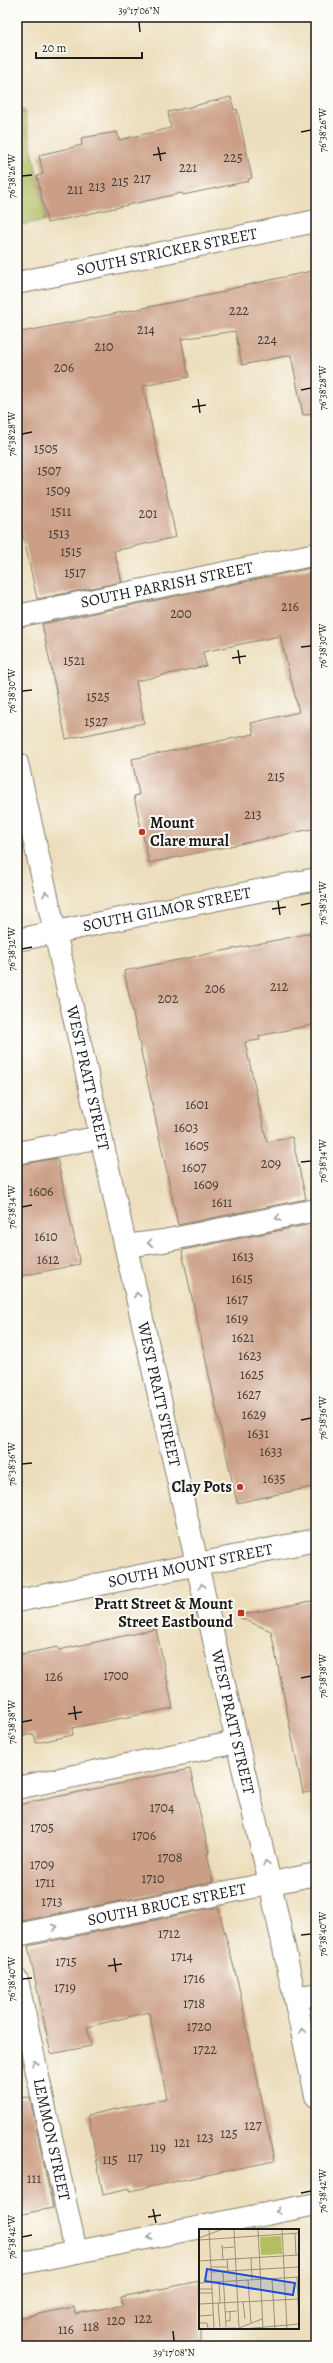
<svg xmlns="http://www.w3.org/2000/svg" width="333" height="2363" viewBox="0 0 333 2363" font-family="Alegreya,serif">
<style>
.park{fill:url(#park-crowns);stroke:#666e3e}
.building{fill:#cb9f86}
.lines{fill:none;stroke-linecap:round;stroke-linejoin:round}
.minor-casing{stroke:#847d6c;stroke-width:24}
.major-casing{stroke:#847d6c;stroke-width:24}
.minor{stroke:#fff;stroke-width:22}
.major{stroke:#fff;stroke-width:22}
.oneway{stroke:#999}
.ticks{fill:none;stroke:#1c1c1c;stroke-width:1.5}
.poi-dot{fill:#c8321e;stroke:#fdfcf7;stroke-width:1.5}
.labels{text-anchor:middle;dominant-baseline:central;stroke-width:4;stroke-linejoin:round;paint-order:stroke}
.number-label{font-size:14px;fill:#483d36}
.street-label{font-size:16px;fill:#1c1c1c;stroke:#fdfcf7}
.poi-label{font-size:16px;font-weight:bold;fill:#1c1c1c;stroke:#fdfcf7;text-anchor:end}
.inset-road{fill:none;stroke:#99907c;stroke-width:1}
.view{fill:#1d4ed8;fill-opacity:0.15;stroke:#1d4ed8;stroke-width:2}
.inset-edge{fill:none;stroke:#1c1c1c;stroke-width:2}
.neatline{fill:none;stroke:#1c1c1c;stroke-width:1.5}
.ticks-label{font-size:10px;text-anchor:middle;fill:#1c1c1c}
</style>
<defs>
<pattern id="park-crowns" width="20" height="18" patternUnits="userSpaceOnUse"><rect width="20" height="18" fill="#afbf61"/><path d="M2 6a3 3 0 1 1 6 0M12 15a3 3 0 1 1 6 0" fill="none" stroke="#96a454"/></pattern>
</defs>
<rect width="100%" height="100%" fill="#fdfcf7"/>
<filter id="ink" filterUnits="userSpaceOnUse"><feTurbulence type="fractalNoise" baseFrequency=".025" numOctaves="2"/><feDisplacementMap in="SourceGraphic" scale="8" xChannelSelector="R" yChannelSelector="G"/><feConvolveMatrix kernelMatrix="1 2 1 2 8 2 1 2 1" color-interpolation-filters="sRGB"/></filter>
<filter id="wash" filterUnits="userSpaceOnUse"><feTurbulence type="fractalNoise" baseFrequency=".012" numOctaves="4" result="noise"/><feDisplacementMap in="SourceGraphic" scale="16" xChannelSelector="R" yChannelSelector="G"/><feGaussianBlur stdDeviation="0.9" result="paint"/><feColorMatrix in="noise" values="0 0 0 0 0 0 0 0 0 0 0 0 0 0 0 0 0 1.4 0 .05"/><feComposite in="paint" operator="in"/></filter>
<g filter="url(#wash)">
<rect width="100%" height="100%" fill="#ecdebc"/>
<!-- park -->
<path class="park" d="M24 110 46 220 17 226V111Z"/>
<g id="blocks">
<!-- building -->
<path class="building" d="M231 97 234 110 237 109 252 178 248 179 249 181 183 195 182 193 47 223 37 176 43 174 39 155 82 145 81 138 98 135 117 132 119 140 171 128 168 112Z
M316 270V414L303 415 291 355 242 365 235 331 181 339 189 377 143 386 176 537 114 551 122 582 37 599 17 507V333L224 292 225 290Z
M316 567V828L149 863 134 796 139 795 132 759 254 734 251 723 299 712 280 636 203 652 206 666 136 681 144 723 66 739 42 624Z
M316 932V1024L259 1036 260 1040 245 1042 267 1142 292 1137 306 1199 178 1225 124 971Z
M57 1158 80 1264 17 1277V1165Z
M311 1224 312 1229 316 1228V1486L237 1503 182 1252 183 1250Z
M316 1600V1791L303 1793 271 1631 236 1616Z
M156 1629 173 1708 72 1728 73 1735 36 1743 34 1734 17 1737V1655L58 1647 59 1650Z
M190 1769 209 1853H207L213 1882 22 1921 17 1893V1805Z
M218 1907 238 1983 274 2161 130 2191V2188L103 2194 88 2115 167 2098 149 2012 87 2027 91 2046 51 2054 28 1946Z
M30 2097 53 2208 17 2215V2098Z
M200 2281V2346H17V2318L74 2307 75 2314 123 2305 121 2297Z"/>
</g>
</g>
<g filter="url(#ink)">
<use href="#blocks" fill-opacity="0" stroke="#847d6c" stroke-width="1"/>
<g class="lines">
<defs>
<g id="minor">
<path id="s1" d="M17 283 316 221"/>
<path id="s2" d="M17 616 316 554"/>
<path id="s3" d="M17 940 316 879"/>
<path d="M17 1153 101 1137"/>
<path d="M126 1246 163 1241 316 1210"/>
<path id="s4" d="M17 1601 316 1540"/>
<path d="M17 1788 237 1742"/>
<path id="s5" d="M17 1935 316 1874"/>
<path id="s6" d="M17 1980 76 2252"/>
<path d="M295 1997 316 1995"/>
</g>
<g id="major">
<path id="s7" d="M17 763 237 1742 270 1883 316 2096"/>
<path d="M17 2264 316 2204"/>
</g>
</defs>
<!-- minor casing -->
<use href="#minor" class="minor-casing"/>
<!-- major casing -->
<use href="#major" class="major-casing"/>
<!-- minor -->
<use href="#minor" class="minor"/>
<!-- major -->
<use href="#major" class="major"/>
</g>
<!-- one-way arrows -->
<defs><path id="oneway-chevron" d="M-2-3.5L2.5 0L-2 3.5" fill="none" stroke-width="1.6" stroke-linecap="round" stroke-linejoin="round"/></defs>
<g class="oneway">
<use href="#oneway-chevron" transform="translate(46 894) rotate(-103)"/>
<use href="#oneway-chevron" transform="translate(278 1218) rotate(168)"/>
<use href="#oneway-chevron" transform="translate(150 1243) rotate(173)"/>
<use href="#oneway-chevron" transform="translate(137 1295) rotate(-102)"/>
<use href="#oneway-chevron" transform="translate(202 1586) rotate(-104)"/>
<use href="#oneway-chevron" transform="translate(266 1863) rotate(-103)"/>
<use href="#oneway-chevron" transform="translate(55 1927) rotate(-11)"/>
<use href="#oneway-chevron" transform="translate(302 2031) rotate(-102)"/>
<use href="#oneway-chevron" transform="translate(35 2063) rotate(-102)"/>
<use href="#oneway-chevron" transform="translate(278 2211) rotate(169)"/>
<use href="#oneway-chevron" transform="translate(150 2237) rotate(169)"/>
</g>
</g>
<!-- ticks -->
<path class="ticks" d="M139 22 140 32M301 132 311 130M158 147 161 161M153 155 166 153M22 176 32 175M301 390 311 388M198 399 200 413M192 407 206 405M22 434 32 432M301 647 311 646M238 650 240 664M232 658 246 656M22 691 32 690M278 901 280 915M301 905 311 903M272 909 286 907M22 949 32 947M301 1162 311 1161M22 1207 32 1205M301 1420 311 1418M22 1464 32 1463M301 1678 311 1676M74 1706 76 1720M68 1714 82 1712M22 1722 32 1720M301 1935 311 1934M114 1958 116 1972M108 1966 122 1964M22 1979 32 1978M301 2193 311 2191M153 2209 156 2223M148 2217 161 2215M22 2237 32 2235M173 2331 174 2341"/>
<!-- markers -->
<g class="poi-dot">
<circle cx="142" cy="832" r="4"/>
<circle cx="240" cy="1487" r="4"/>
<rect x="237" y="1609" width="8" height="8" rx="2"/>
</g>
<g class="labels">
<!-- number labels -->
<g class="number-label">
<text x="233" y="157">225</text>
<text x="188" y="167">221</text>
<text x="142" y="178">217</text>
<text x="120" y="181">215</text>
<text x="97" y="186">213</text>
<text x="75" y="189">211</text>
<text x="239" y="310">222</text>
<text x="146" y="329">214</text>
<text x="267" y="339">224</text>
<text x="104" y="346">210</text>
<text x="64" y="367">206</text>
<text x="46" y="448">1505</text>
<text x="49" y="470">1507</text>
<text x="58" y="490">1509</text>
<text x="61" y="511">1511</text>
<text x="148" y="513">201</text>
<text x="59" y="533">1513</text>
<text x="71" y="551">1515</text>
<text x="75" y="572">1517</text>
<text x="290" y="606">216</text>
<text x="181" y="613">200</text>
<text x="74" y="660">1521</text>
<text x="98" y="696">1525</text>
<text x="96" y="721">1527</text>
<text x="276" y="776">215</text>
<text x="253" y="814">213</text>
<text x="279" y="986">212</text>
<text x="215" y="988">206</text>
<text x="168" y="998">202</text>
<text x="197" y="1104">1601</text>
<text x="186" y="1127">1603</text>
<text x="197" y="1145">1605</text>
<text x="271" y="1163">209</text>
<text x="194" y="1167">1607</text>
<text x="206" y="1184">1609</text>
<text x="41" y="1191">1606</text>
<text x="222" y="1202">1611</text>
<text x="46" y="1236">1610</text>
<text x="243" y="1256">1613</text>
<text x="48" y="1259">1612</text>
<text x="242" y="1278">1615</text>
<text x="237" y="1299">1617</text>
<text x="237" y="1318">1619</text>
<text x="243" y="1337">1621</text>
<text x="250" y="1355">1623</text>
<text x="252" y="1374">1625</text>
<text x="249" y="1394">1627</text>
<text x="254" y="1414">1629</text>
<text x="258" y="1433">1631</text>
<text x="271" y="1451">1633</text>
<text x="274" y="1478">1635</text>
<text x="116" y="1675">1700</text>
<text x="54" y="1676">126</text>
<text x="162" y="1807">1704</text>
<text x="42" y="1827">1705</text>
<text x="144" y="1835">1706</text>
<text x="170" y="1857">1708</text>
<text x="42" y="1864">1709</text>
<text x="153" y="1878">1710</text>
<text x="45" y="1882">1711</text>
<text x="52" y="1901">1713</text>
<text x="169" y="1933">1712</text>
<text x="182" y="1956">1714</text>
<text x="66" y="1961">1715</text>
<text x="194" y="1978">1716</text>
<text x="65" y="1987">1719</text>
<text x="194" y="2003">1718</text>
<text x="199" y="2026">1720</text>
<text x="205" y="2049">1722</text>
<text x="253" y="2125">127</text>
<text x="229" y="2133">125</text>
<text x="205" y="2137">123</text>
<text x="182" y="2142">121</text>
<text x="158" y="2147">119</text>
<text x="135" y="2157">117</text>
<text x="110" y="2159">115</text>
<text x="34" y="2178">111</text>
<text x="143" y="2318">122</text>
<text x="116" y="2320">120</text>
<text x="91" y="2326">118</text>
<text x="66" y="2329">116</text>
</g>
<!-- street labels -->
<g class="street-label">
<text stroke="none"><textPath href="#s1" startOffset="153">SOUTH STRICKER STREET</textPath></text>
<text stroke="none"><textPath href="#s2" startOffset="153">SOUTH PARRISH STREET</textPath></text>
<text stroke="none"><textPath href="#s3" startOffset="153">SOUTH GILMOR STREET</textPath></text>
<text stroke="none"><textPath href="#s7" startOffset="323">WEST PRATT STREET</textPath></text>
<text stroke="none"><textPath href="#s7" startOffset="647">WEST PRATT STREET</textPath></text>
<text stroke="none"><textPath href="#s4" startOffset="177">SOUTH MOUNT STREET</textPath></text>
<text stroke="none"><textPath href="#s7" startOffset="983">WEST PRATT STREET</textPath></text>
<text stroke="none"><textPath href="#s5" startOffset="153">SOUTH BRUCE STREET</textPath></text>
<text stroke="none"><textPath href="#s6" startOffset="163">LEMMON STREET</textPath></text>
</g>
<!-- poi labels -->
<g class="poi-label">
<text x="150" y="823" text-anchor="start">Mount<tspan x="150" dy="18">Clare mural</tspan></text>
<text x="232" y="1487">Clay Pots</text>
<text x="233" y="1604">Pratt Street &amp; Mount<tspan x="233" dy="18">Street Eastbound</tspan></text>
</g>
</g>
<!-- overview -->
<g transform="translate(199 2229)">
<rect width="100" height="100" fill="#ecdebc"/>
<path d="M82 7 83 25 62 26 61 8Z" fill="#afbf61"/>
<path class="inset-road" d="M10 0 15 100M35 0 40 99M59 0 64 100M83 0 88 100M96 4 97 26M0 9 24 0M0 11 100 4M23 16 24 31M23 19 35 18M52 29 53 51M28 30 29 42M0 32 100 26M12 38H29M12 43 100 38M24 43 27 98M98 48 100 95M73 50 76 100M49 51 52 94M20 53 21 74M0 54 100 48M0 60H13M0 64H13M44 73 46 90M19 74 21 98M0 75 100 70M26 83 38 82M0 87 14 86M27 92H31V82M0 94H8L9 99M40 99 63 90M0 100 37 99M44 100 100 95"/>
<path class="view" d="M8 40 96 54 94 66 6 52Z"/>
<rect width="100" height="100" class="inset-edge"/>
</g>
<!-- margin -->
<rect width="333" height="2363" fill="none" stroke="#fdfcf7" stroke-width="44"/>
<!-- scale -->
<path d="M36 52v6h106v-6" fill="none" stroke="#1c1c1c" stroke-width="2"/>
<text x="42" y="52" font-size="12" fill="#1c1c1c" stroke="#fdfcf7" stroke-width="3" paint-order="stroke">20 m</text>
<rect x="22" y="22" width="289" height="2319" class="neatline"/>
<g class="ticks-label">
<text x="139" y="14">39°17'06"N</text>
<text transform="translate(322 130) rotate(-90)" y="4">76°38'26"W</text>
<text transform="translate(11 176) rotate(-90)" y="4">76°38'26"W</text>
<text transform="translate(322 388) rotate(-90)" y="4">76°38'28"W</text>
<text transform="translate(11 434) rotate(-90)" y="4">76°38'28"W</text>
<text transform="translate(322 646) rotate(-90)" y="4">76°38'30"W</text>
<text transform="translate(11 691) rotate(-90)" y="4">76°38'30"W</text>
<text transform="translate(322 903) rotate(-90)" y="4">76°38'32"W</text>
<text transform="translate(11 949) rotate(-90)" y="4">76°38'32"W</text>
<text transform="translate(322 1161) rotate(-90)" y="4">76°38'34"W</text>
<text transform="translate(11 1207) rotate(-90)" y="4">76°38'34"W</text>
<text transform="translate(322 1418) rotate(-90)" y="4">76°38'36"W</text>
<text transform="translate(11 1464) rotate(-90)" y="4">76°38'36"W</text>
<text transform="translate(322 1676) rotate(-90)" y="4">76°38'38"W</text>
<text transform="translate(11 1722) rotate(-90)" y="4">76°38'38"W</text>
<text transform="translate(322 1934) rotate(-90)" y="4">76°38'40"W</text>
<text transform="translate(11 1979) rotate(-90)" y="4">76°38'40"W</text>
<text transform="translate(322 2191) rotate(-90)" y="4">76°38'42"W</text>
<text transform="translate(11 2237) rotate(-90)" y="4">76°38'42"W</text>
<text x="174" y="2356">39°17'08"N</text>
</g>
</svg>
